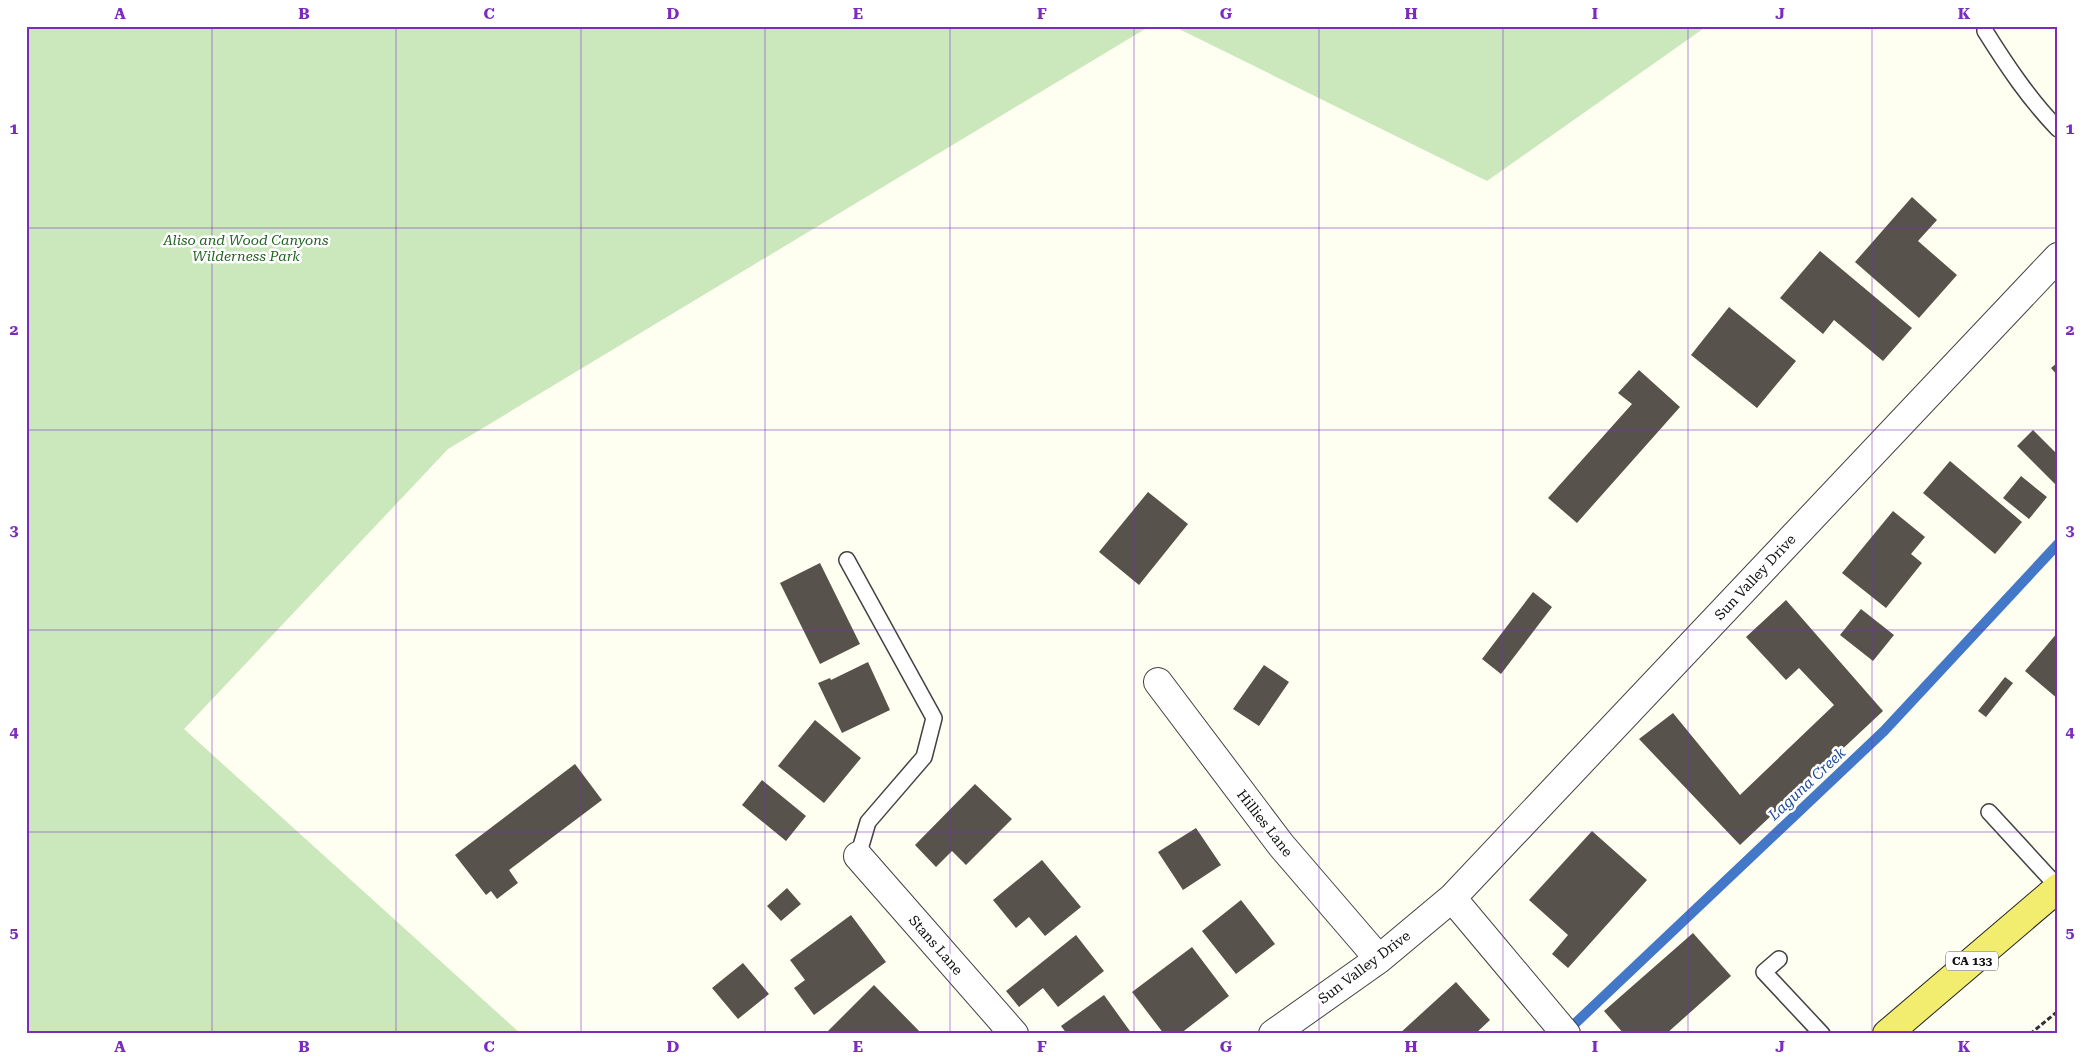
<svg xmlns="http://www.w3.org/2000/svg" width="2084" height="1060" viewBox="0 0 2084 1060" font-family="'Roboto Serif',serif">
<style>
.green{fill:#cae8bc}
.lines{fill:none;stroke-linecap:round;stroke-linejoin:round}
.stream{stroke:#4377c7;stroke-width:10}
.building{fill:#57524c}
.lane-casing{stroke:#424242;stroke-width:18}
.street-casing{stroke:#424242;stroke-width:30}
.primary-casing{stroke:#202020;stroke-width:30}
.path{stroke:#313131;stroke-width:3;stroke-dasharray:5 2.5;stroke-linecap:butt}
.lane{stroke:#fff;stroke-width:15}
.street{stroke:#fff;stroke-width:28}
.primary{stroke:#f2ed6e;stroke-width:28}
.grid{fill:none;stroke:#7b2cbf;stroke-width:1;stroke-opacity:0.55}
.labels{text-anchor:middle;dominant-baseline:central;stroke-width:5;stroke-linejoin:round;paint-order:stroke}
.shield{fill:#fff;stroke:#575757;stroke-width:1}
.shield-label{font-size:12px;font-weight:bold;fill:#0f0f0f}
.park-label{font-size:14px;font-style:italic;fill:#226422;stroke:#fff}
.street-label{font-size:14px;fill:#0f0f0f;stroke:#fff}
.water-label{font-size:15px;font-style:italic;fill:#1d4a9b;stroke:#fff}
.neatline{fill:none;stroke:#7b2cbf;stroke-width:2}
.grid-label{font-size:16px;text-anchor:middle;font-weight:bold;fill:#7b2cbf}
</style>
<rect width="100%" height="100%" fill="#fefef1"/>
<!-- green -->
<path class="green" d="M26 26H1150L448 449 184 729 521 1034H26Z
M1173 26H1707L1487 181Z"/>
<g class="lines">
<!-- stream -->
<path class="stream" d="M1565 1033 1884 731 2058 544"/>
</g>
<!-- building -->
<path class="building" d="M1912 197 1937 220 1918 241 1957 275 1919 318 1855 262Z
M1820 251 1912 328 1883 361 1834 320 1823 334 1780 298Z
M1729 307 1796 361 1757 408 1691 355Z
M2058 362V376L2051 368Z
M1639 370 1680 407 1577 523 1548 498 1632 404 1618 393Z
M2033 430 2058 455V487L2017 446Z
M1950 461 2022 522 1995 554 1923 493Z
M2021 476 2047 497 2029 519 2003 498Z
M1148 492 1188 524 1139 585 1099 552Z
M1893 511 1925 537 1911 554 1922 563 1886 608 1842 573Z
M820 563 860 644 820 664 780 583Z
M1533 592 1552 607 1501 674 1482 659Z
M1786 600 1883 711 1740 845 1639 739 1673 713 1740 795 1834 705 1799 668 1786 680 1746 637Z
M1861 609 1894 635 1873 661 1840 635Z
M2058 632V699L2025 671Z
M868 662 890 710 842 733 818 683 830 678 831 680Z
M1264 665 1289 682 1259 726 1233 709Z
M2005 677 2013 683 1986 717 1978 711Z
M815 720 861 758 824 803 778 766Z
M575 764 602 800 509 870 518 883 497 899 491 891 486 895 455 855Z
M762 780 806 816 786 841 742 805Z
M975 784 1012 819 966 865 952 851 936 867 915 845Z
M1196 828 1221 865 1183 890 1158 852Z
M1592 831 1647 880 1568 968 1552 954 1568 935 1529 900Z
M1042 860 1081 907 1045 936 1029 917 1016 928 993 900Z
M787 888 801 904 781 921 767 906Z
M1241 900 1275 944 1236 974 1202 931Z
M851 915 886 962 814 1015 794 988 805 980 790 960Z
M1693 933 1731 976 1666 1034H1624L1604 1011Z
M1076 935 1104 971 1058 1007 1043 988 1019 1007 1006 991Z
M1192 947 1229 996 1180 1034H1164L1132 992Z
M743 963 769 994 738 1019 712 988Z
M1456 982 1490 1020 1475 1034H1399Z
M874 985 922 1034H825Z
M1104 995 1132 1034H1067L1061 1026Z"/>
<g class="lines">
<defs>
<path id="lane" d="M1985 26V31C2007 66 2029 99 2058 129
M847 560 934 718 924 757 868 822 858 856
M1989 812 2058 887
M1779 959 1764 972 1822 1034"/>
<path id="street" d="M1158 682 1281 845 1379 959
M858 856 1014 1034
M1452 898 1566 1034
M1273 1034 1379 959 1452 898 2058 257"/>
<path id="primary" d="M1887 1034 2058 888"/>
</defs>
<!-- lane casing -->
<use href="#lane" class="lane-casing"/>
<!-- street casing -->
<use href="#street" class="street-casing"/>
<!-- primary casing -->
<use href="#primary" class="primary-casing"/>
<!-- path -->
<path class="path" d="M2030 1034 2058 1011"/>
<!-- lane -->
<use href="#lane" class="lane"/>
<!-- street -->
<use href="#street" class="street"/>
<!-- primary -->
<use href="#primary" class="primary"/>
</g>
<!-- grid -->
<path class="grid" d="M212 26V1034M396 26V1034M581 26V1034M765 26V1034M950 26V1034M1134 26V1034M1319 26V1034M1503 26V1034M1688 26V1034M1872 26V1034M26 228H2058M26 430H2058M26 630H2058M26 832H2058"/>
<g class="labels">
<!-- shield labels -->
<rect class="shield" x="1946" y="951.5" width="52" height="19" rx="4"/>
<g class="shield-label">
<text x="1972" y="961">CA 133</text>
</g>
<!-- park labels -->
<g class="park-label">
<text x="246" y="240">Aliso and Wood Canyons<tspan x="246" dy="16">Wilderness Park</tspan></text>
</g>
<!-- street labels -->
<g class="street-label">
<text transform="translate(1755 577) rotate(-47)">Sun Valley Drive</text>
<text transform="translate(1265 823) rotate(52)">Hillies Lane</text>
<text transform="translate(936 945) rotate(49)">Stans Lane</text>
<text transform="translate(1364 967) rotate(-37)">Sun Valley Drive</text>
</g>
<!-- water labels -->
<g class="water-label">
<text transform="translate(1807 784) rotate(-43)">Laguna Creek</text>
</g>
</g>
<!-- border -->
<rect width="2084" height="1060" fill="none" stroke="#ffffff" stroke-width="55"/>
<rect x="28" y="28" width="2028" height="1004" class="neatline"/>
<g class="grid-label">
<text x="120" y="19">A</text>
<text x="304" y="19">B</text>
<text x="489" y="19">C</text>
<text x="673" y="19">D</text>
<text x="858" y="19">E</text>
<text x="1042" y="19">F</text>
<text x="1226" y="19">G</text>
<text x="1411" y="19">H</text>
<text x="1595" y="19">I</text>
<text x="1780" y="19">J</text>
<text x="1964" y="19">K</text>
<text x="14" y="134">1</text>
<text x="2070" y="134">1</text>
<text x="14" y="335">2</text>
<text x="2070" y="335">2</text>
<text x="14" y="536">3</text>
<text x="2070" y="536">3</text>
<text x="14" y="737">4</text>
<text x="2070" y="737">4</text>
<text x="14" y="938">5</text>
<text x="2070" y="938">5</text>
<text x="120" y="1052">A</text>
<text x="304" y="1052">B</text>
<text x="489" y="1052">C</text>
<text x="673" y="1052">D</text>
<text x="858" y="1052">E</text>
<text x="1042" y="1052">F</text>
<text x="1226" y="1052">G</text>
<text x="1411" y="1052">H</text>
<text x="1595" y="1052">I</text>
<text x="1780" y="1052">J</text>
<text x="1964" y="1052">K</text>
</g>
</svg>
